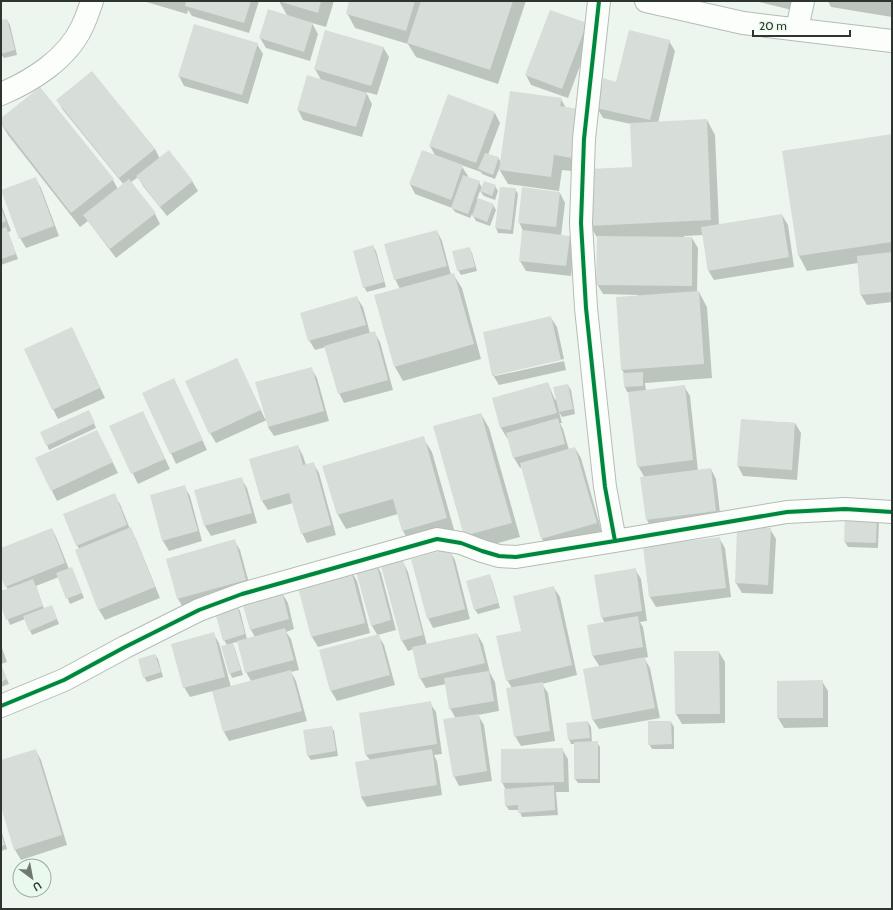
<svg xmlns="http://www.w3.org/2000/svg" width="893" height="910" viewBox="0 0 893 910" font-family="Cabin,sans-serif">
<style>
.shadow{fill:#0003}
.building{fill:#d7ded9}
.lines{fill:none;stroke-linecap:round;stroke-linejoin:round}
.minor-casing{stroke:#b4bcb6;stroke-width:24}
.minor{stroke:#fcfefc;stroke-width:22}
.cycleway-casing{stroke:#e9f9ec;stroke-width:6}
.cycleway{stroke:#00873e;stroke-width:4}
</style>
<rect width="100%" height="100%" fill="#ecf6ee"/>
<!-- shadow -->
<path class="shadow" d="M143 1H259L249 33 192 16 188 10 187 14Z
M279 1H334L326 27 312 23 318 34 310 61 266 48 260 38 288 17Z
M350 1H526L498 84 416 57 408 44 355 28 347 13Z
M755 1H794L792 10Z
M828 1H892V17L831 7Z
M7 20 10 25 17 55 4 58 1 54V21Z
M586 24 592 34 568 98 531 85 526 75Z
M669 41 675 51 658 123 707 120 715 135 719 225 782 215 788 225 794 267 714 280 708 270 703 235 684 236V238H692L698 248 697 292H699L707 307 712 378 645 383 646 391 684 386 690 396 698 471 711 469 716 479 721 521 652 530 647 520 645 478 638 466 629 392H627L625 387 624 373 622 370 638 295 603 294 597 284 598 239 590 226 633 168 631 124 603 118 597 108 617 83Z
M257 44 263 54 248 104 184 86 179 76Z
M383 47 389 57 377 95 366 92 372 104 362 137 303 120 298 110 321 80 315 69Z
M92 72 155 149 160 159 192 181 198 191 167 216 143 186 138 177 130 183 155 214 160 224 116 258 88 221 80 227 8 135 1 123V119L113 180 118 189 124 185 63 110 57 100Z
M561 99 566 108 580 172 562 170 559 191 508 184 499 169 495 179 482 174 481 172 461 165 468 176 467 178 479 182 482 188 495 186 498 191 495 200 484 196 480 191 477 199 493 205 496 210 490 226 476 221 472 214 470 218 455 212 452 208 415 194 410 184 436 157 430 146 495 113 500 123 488 155 498 158 501 162Z
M892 135V302L867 305 861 295 858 263 807 271 799 256 784 151Z
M35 178 41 188 59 236 26 248 20 238Z
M500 188 515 189 518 194 513 234 498 233 496 228Z
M560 193 565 203 561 236 569 237 575 247 571 276 526 271 520 261 523 231 519 222Z
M1 204 11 231 8 232 18 259 1 265Z
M437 231 442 241 451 275 453 274 462 288 481 359 403 381 395 367 400 289 395 279Z
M373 246 376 251 386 287 367 292 364 287Z
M469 248 472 253 477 271 461 275 458 270Z
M357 298 363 307 370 333 374 332 380 342 393 390 344 403 339 393 326 347 315 350 309 340Z
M551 318 557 327 564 359 495 374V376L564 361 566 370 499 385 493 375Z
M72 328 105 398 58 419 53 409Z
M237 359 265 419 311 368 317 378 329 421 274 436 268 427 267 420 216 443 210 433Z
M174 380 207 450 176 464 143 394Z
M548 383 555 400 568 385 571 390 575 414 562 417 559 412 562 423H560L563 429 569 450 575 448 581 458 602 533 548 549 542 539 522 467 520 468 514 458 508 438H507L501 428 493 399Z
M143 412 170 469 138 484 110 427Z
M481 414 489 428 520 537 473 550 465 536Z
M91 416 96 428 49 450 47 445Z
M742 420 795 423 801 433 797 480 743 476 738 466Z
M97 431 118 473 57 501 52 491Z
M423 438 432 452 455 533 411 545 403 531 398 514 346 529 338 515Z
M298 446 303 456 306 465 313 463 319 473 336 535 307 543 302 533 293 503 268 510 262 501Z
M241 478 247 488 257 523 211 536 205 526 195 491Z
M184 486 190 496 202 541 169 551 163 541 151 496Z
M114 495 120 504 130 529 136 539 160 598 105 620 99 610 76 551 79 549 77 545Z
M846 514 879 520 878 548 848 547 845 542Z
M738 528 770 529 776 539 773 594 742 593 736 583Z
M52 529 57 539 69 569 74 573 84 598 70 604 59 577 36 586 44 609 52 606 59 624 32 635 25 619 10 625 1 603V592L8 590 1 574V549Z
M719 538 725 548 731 597 656 607 650 597 644 547Z
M234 540 240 550 251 590 184 609 178 599 167 559Z
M449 550 455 560 470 619 433 628 428 618Z
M403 562 408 572 427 645 477 634 483 644 490 673 495 682 499 711 478 715 484 725 492 781 459 786 454 776 456 719 450 708 446 684 426 688 420 678 414 649 408 651 402 641 383 567Z
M376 563 381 573 396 630 378 635 384 645 395 685 337 701 331 691 320 651 378 636 372 626Z
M635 569 641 579 647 621 640 622 643 627 648 657 644 658 650 668 660 718 599 729 593 720 600 667 593 656 605 623 602 618Z
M351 571 357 581 370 633 318 647 312 637 299 585Z
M489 576 492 580 500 608 478 614 475 610Z
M554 588 560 597 577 675 542 684 548 693 555 741 521 746 515 736 512 688 507 680 522 631Z
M282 593 288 603 294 629 286 632 291 639 299 670 291 672 296 681 307 721 229 741 224 732 213 691 190 697 184 687 213 633 219 643 231 687 251 681 246 672 238 642 232 643 235 649 243 675 232 678 230 673 227 645 224 640 237 606 240 611 247 639 255 637 251 630 243 603Z
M1 645 7 662 1 664Z
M719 652 725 662V723L682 724 676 714Z
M155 655 158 659 163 677 147 682 144 677Z
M1 665 9 684 1 687Z
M822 681 828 691V727L784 728 778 718V682Z
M430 703 436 712 442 754 434 755 437 761 442 795 367 807 361 797 370 760 366 755Z
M588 722 591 727 592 743 597 742 600 747V783H578L575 779V744H571L569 739Z
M671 722 674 727V749H652L649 744Z
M331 727 334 731 338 756 311 760 308 756Z
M562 749 568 759 569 792H556L558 815 522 817 519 810H509L506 806V790L502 782Z
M36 751 41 760 67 845 21 860 15 850 1 803V761Z
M1 830 7 849 1 851Z"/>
<!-- building -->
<path class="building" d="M186 1H251L244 23 185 6Z
M278 1H321L318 13Z
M349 1H415L406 31 346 14Z
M421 1H513L490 70 407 43Z
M268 9 313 23 304 52 259 38Z
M550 10 587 23 562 89 525 75Z
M7 19 15 50 1 54V20Z
M194 24 258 43 242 95 178 76Z
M325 30 384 47 371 86 314 69Z
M629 30 670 40 650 120 596 108 603 78 616 82Z
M92 71 155 149 119 178 56 100Z
M307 75 367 93 356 127 297 110Z
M40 87 114 179 71 213 1 123V118Z
M510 91 562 98 560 106 579 109 572 158 554 155 551 177 499 170Z
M448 94 495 112 476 163 429 146Z
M707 119 711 220 589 226 588 169 632 167 630 123Z
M892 134V242L798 256 782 151Z
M169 150 193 181 160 207 136 176Z
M422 150 463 165 451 200 409 184Z
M485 153 499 157 493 175 478 169Z
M463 175 480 181 468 214 451 208Z
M36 177 54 226 19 239 1 190Z
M129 179 156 213 110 249 83 215Z
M484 181 496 185 492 196 480 191Z
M500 187 516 188 511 230 495 228Z
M522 187 560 192 556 227 518 223Z
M478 198 494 204 487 222 472 216Z
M1 208 6 221 1 223Z
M782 214 789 257 708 271 701 227Z
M6 227 16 254 1 259V229Z
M437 230 447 266 394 280 384 244Z
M522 230 570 236 566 266 519 261Z
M597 236 692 237V286L596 285Z
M373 245 384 282 363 288 353 251Z
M470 247 475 267 457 271 452 251Z
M892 252V292L860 295 857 256Z
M454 273 474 344 394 367 374 295Z
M699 291 704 364 621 370 616 297Z
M357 296 366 325 308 341 300 313Z
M551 316 561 360 492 376 483 332Z
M72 327 100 388 52 410 24 349Z
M375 331 388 380 338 394 324 346Z
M237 358 261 410 209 434 185 381Z
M312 367 324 411 268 427 255 382Z
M643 372V386L624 387 623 373Z
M174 378 203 440 170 454 142 393Z
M548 382 557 413 500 428 492 398Z
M568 384 573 409 559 412 553 387Z
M685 385 693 460 637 467 628 392Z
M89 410 95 423 46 446 40 432Z
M143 411 165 459 131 474 109 426Z
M481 413 512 523 464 536 433 426Z
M558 418 565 444 513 458 506 433Z
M741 419 795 423 792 470 737 466Z
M97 430 113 462 51 491 35 458Z
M424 436 447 518 402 531 393 499 337 515 322 466Z
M298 445 303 465 314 462 331 525 301 534 289 493 261 501 249 459Z
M575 447 597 523 541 539 520 463Z
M711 468 716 511 646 520 640 477Z
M242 477 252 513 204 526 194 490Z
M185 485 198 531 162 541 150 495Z
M115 493 127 525 76 546 63 514Z
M845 513 877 514 876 543 844 542Z
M131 527 155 587 98 610 75 550Z
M737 527 771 528 768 585 735 583Z
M52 528 65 563 5 587 1 577V548Z
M720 537 726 588 649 597 643 546Z
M235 539 246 580 177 599 166 559Z
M450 548 465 609 427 619 411 559Z
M403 560 423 635 401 641 381 566Z
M376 562 391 620 371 626 355 568Z
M72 567 82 593 66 599 56 573Z
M636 568 642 611 601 618 594 575Z
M351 570 365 623 311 637 297 584Z
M490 574 498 603 474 610 466 581Z
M33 579 43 606 6 620 1 606V591Z
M554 586 572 665 506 681 496 636 521 631 513 596Z
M282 592 289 619 250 630 242 602Z
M52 605 57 619 29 631 23 616Z
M237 605 245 634 223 641 215 612Z
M638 616 643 647 592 656 587 625Z
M285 628 294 660 245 673 237 641Z
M214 632 225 677 183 688 171 644Z
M477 633 485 663 419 679 412 647Z
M379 634 390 675 330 691 319 650Z
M233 643 241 670 229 674 221 646Z
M674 651H719L720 714H675Z
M155 654 161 672 143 678 138 659Z
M645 657 655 708 592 720 583 669Z
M1 665 7 679 1 682Z
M291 670 302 711 223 732 212 691Z
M489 671 494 701 449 709 444 678Z
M823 680V718H777V681Z
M543 682 550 731 514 737 506 688Z
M431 701 437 744 365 755 359 713Z
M479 714 487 771 453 777 443 719Z
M588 721 590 738 568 740 566 723Z
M648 721H671L672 744 648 745Z
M332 726 336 751 307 756 303 730Z
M598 741V779H574V742Z
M563 748 564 782 501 783V749Z
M36 749 62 835 14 850 1 807V760Z
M432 749 437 785 361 797 355 762Z
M554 785 555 810 518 813V805L505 806 504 789Z
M1 833 5 845 1 846Z"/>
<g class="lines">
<defs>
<path id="minor" d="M646 1 743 23 892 41
M797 29 803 1
M1 94C32 81 67 59 82 27 86 19 89 10 92 1
M615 541 787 512 845 509 892 512
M1 706 64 680 125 647 199 610 242 594 437 539 461 543 482 551 499 556 516 557 615 541 605 487 596 404 586 308 581 223 584 139 599 1"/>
</defs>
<!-- minor casing -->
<use href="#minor" class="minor-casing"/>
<!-- minor -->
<use href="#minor" class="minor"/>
<defs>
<path id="cycleway" d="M615 541 787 512 845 509 892 512
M1 706 64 680 125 647 199 610 242 594 437 539 461 543 482 551 499 556 516 557 615 541 605 487 596 404 586 308 581 223 584 139 599 1"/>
</defs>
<!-- cycleway casing -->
<use href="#cycleway" class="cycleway-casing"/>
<!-- cycleway -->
<use href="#cycleway" class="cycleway"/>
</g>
<!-- border -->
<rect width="893" height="910" fill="none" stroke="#2e342f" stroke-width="4"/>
<!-- north arrow -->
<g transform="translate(32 878) rotate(148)"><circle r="19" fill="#e9f9ec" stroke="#9eaaa0"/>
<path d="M0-3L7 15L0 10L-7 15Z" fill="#707872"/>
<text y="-6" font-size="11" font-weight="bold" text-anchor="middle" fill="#2e342f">U</text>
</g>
<!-- scale -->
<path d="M753 30v6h97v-6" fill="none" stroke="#2e342f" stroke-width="2"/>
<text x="759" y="30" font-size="12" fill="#2e342f" stroke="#e9f9ec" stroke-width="3" paint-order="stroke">20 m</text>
</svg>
